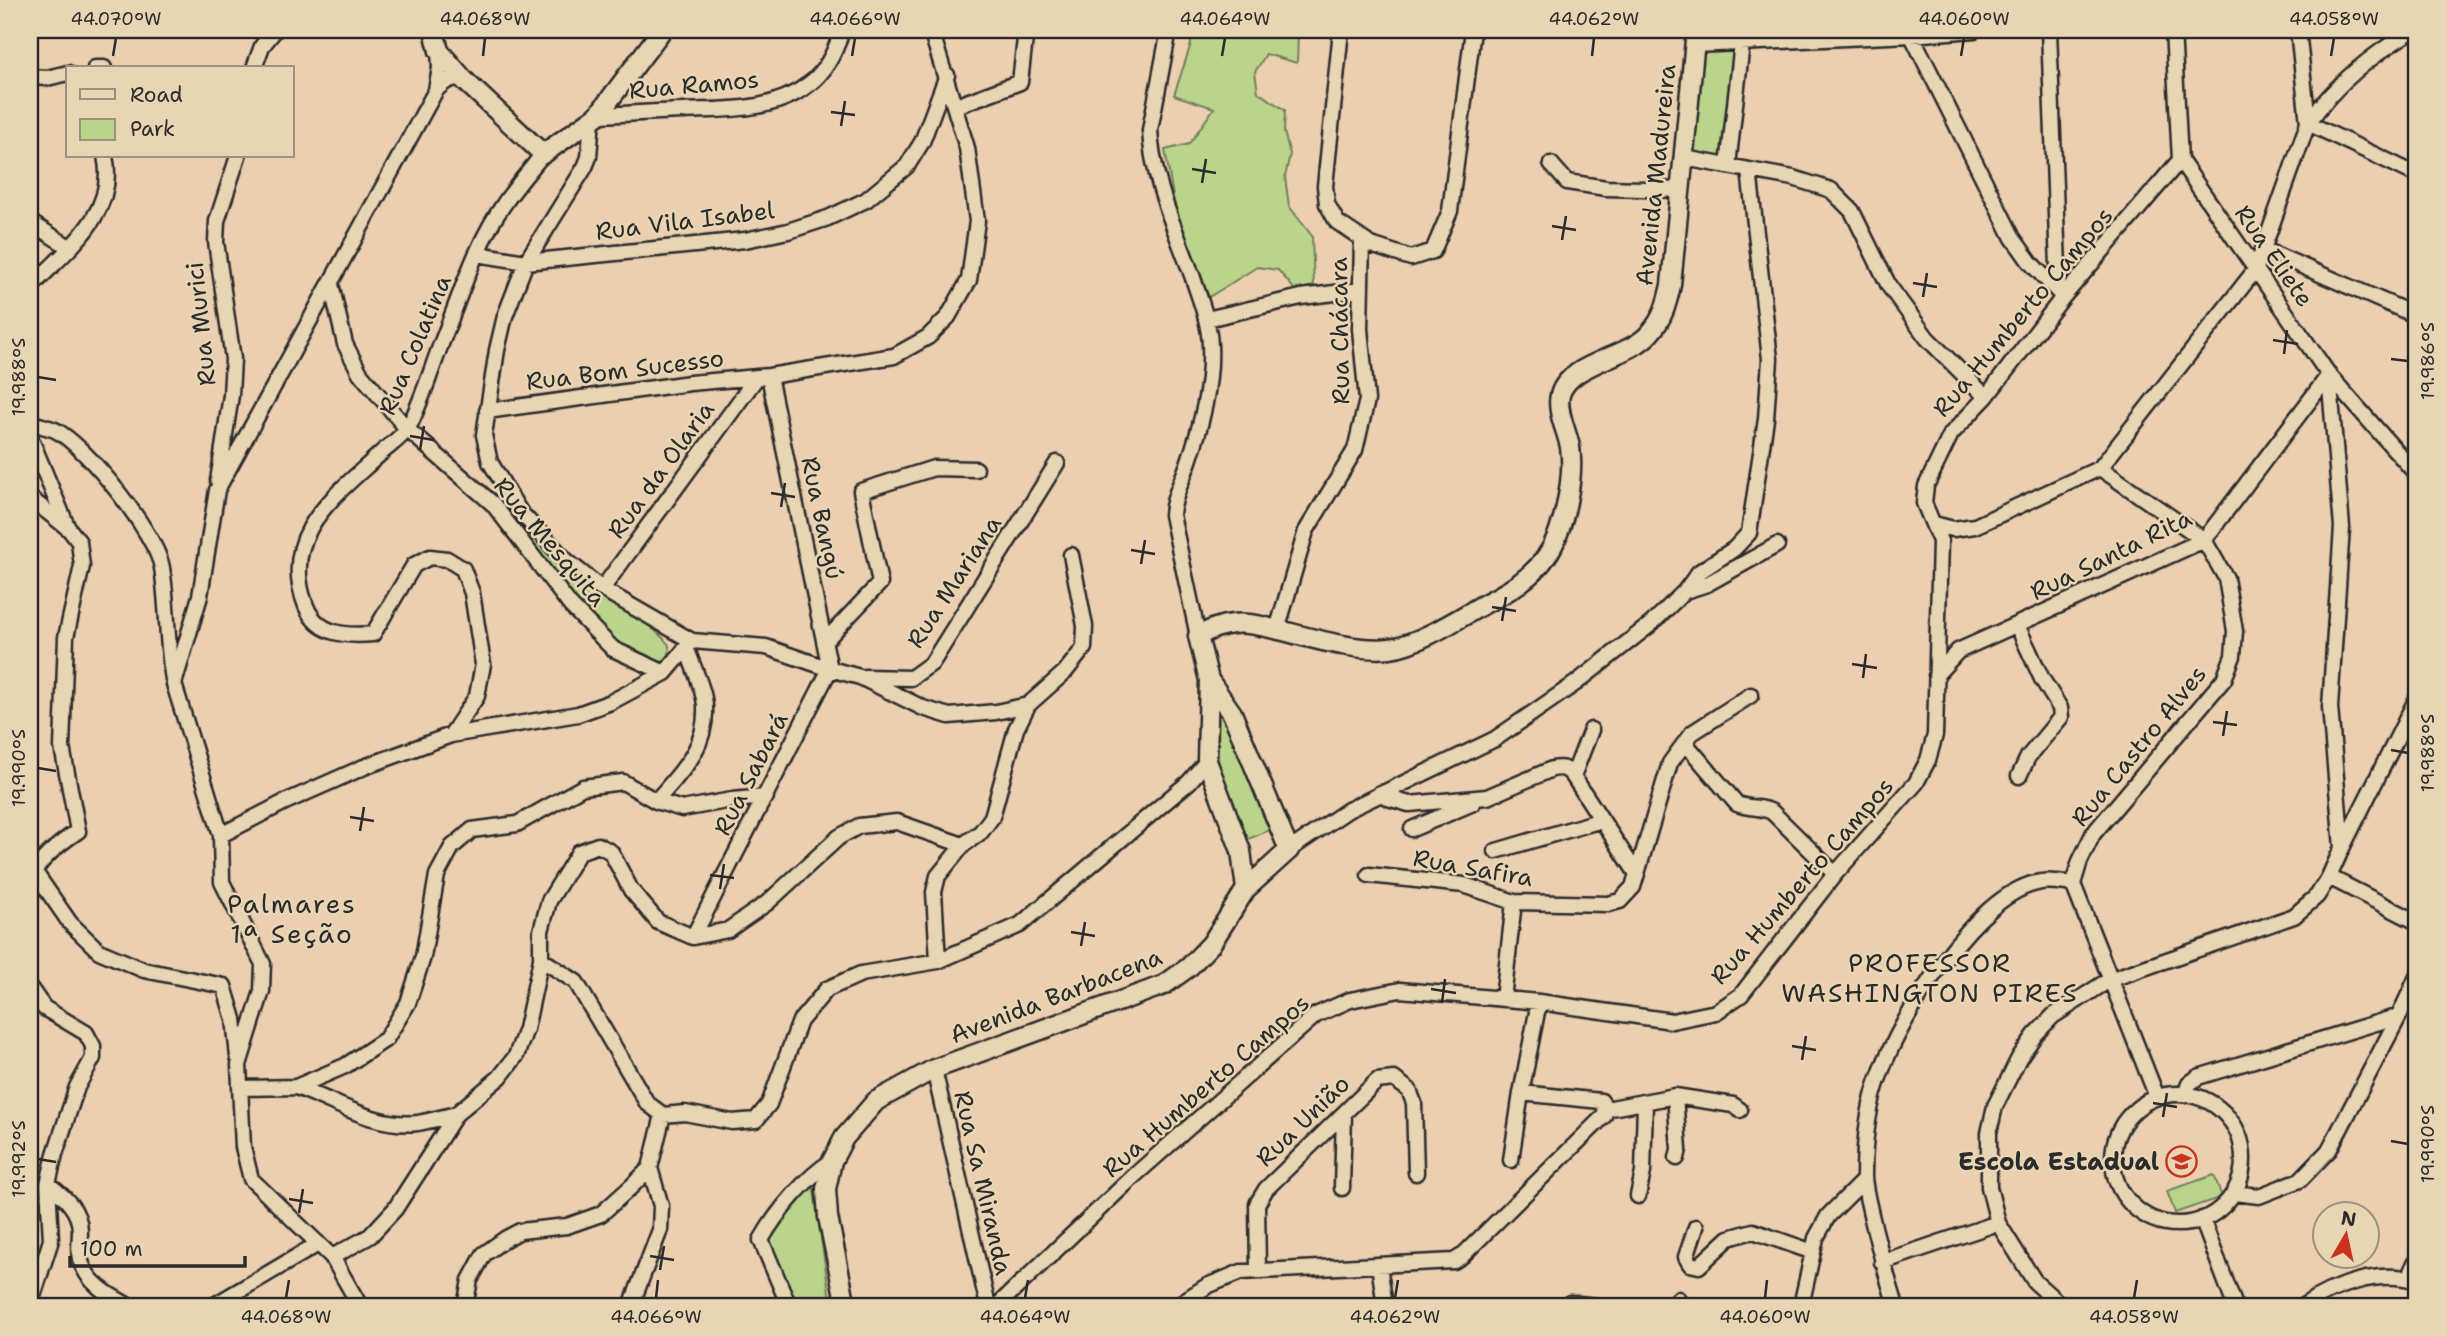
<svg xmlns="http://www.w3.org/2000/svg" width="2447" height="1336" viewBox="0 0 2447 1336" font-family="'Shantell Sans',sans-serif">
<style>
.green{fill:#bad48b;stroke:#72805b;stroke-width:2}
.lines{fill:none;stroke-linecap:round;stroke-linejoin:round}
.minor-casing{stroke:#2b2b2b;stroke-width:19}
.tertiary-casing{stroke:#2b2b2b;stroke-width:23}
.minor{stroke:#e8d5b3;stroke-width:14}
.tertiary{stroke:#e8d5b3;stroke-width:18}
.ticks{fill:none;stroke:#2b2b2b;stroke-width:2.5}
.labels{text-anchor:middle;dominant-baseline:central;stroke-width:5;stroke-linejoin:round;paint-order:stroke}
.street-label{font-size:24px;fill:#2b2b2b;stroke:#e8d5b3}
.poi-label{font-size:24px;font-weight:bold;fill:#2b2b2b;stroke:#e8d5b3;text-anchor:end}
.neighbourhood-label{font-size:26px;letter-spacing:2px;fill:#2b2b2b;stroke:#e8d5b3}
.neatline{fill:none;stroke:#2b2b2b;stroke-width:2.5}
.ticks-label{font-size:18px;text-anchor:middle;fill:#2b2b2b}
</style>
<rect width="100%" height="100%" fill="#eccfb0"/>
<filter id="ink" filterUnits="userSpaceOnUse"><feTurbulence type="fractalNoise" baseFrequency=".0143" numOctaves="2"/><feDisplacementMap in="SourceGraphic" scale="14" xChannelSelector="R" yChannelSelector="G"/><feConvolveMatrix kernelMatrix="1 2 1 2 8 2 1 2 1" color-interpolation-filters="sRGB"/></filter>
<g filter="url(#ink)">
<!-- green -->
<path class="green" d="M1190 30H1293L1298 35 1297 63 1266 54 1255 72 1258 92 1285 110 1284 132 1290 154 1285 177 1289 206 1312 236 1314 286 1295 290 1278 270 1257 267 1209 297 1175 208 1165 150 1189 144 1214 108 1174 95 1191 44Z
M1740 45 1726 162 1687 156 1698 46Z
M507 499C528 527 547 561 576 582 607 603 646 616 669 645V655L665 662 657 663 633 655 600 632 501 505Z
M1213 706 1222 713 1272 829 1246 840 1211 761Z
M2214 1175 2222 1197 2175 1213 2167 1191Z
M813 1184 831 1306H791L765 1235Z"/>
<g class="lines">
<defs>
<path id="minor" d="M1169 30 1150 130C1152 180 1176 231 1193 278 1200 300 1209 321 1210 345 1212 385 1201 427 1188 464 1182 481 1173 497 1172 515L1198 636
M1341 30 1325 186 1327 204 1337 222 1371 245 1411 258 1433 251 1450 211 1473 30
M1909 30 2013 238 2030 262 2063 297
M2049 30 2059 293
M2173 30 2180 160 2329 375 2417 475
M1695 45 1911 35 1974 30
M95 68H104
M254 68 262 46 275 30
M30 77 47 78 68 73
M436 90 440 68 439 51
M956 106 1020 82 1026 30
M598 115C626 114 655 112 684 111 726 109 774 112 809 84 827 71 836 50 842 30
M592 119 589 157 585 167 526 262 505 316 497 350 484 435 490 462 520 512 568 562 602 589 692 641 766 647 830 669 860 677 923 708 949 716 996 712 1028 705
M2308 123C2336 83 2372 55 2413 30
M2308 123 2417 175
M1684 158 1793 178 1831 190 1852 211 1889 286 1927 338 1986 397
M1551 164 1567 182 1606 188 1681 190
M1728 166 1742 43
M30 222 69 247
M2263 249 2417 316
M477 254 526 262 745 240 788 231 828 218 866 200 907 166 922 142 947 75
M331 284 345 344 360 373 407 429 493 504 570 605 613 649 665 673
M30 288C66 250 118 214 105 156
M1207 319 1301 297 1360 290
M2329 375 2342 527 2330 707 2342 848
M769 376 830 669
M487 411 690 383 769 376 894 356 928 337 948 317 969 280 977 221 967 148 931 30
M30 422C38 425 47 427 55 430 86 445 157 535 162 568 168 605 166 642 173 679
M30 437 67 526
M2100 468 2204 540 2226 578 2235 631 2233 656 2224 679 2093 834 2080 861 2073 884 2157 1097
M218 481 231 395 233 359 216 242 217 221 238 156
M30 498 69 529 79 542 82 566 66 637 62 747 78 831C60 843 38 860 30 880
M1934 524 1953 529 1975 526 2100 468 2256 269 2308 123 2298 30
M602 589 757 377
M1685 591 1707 584 1777 545
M2017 625 2042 679 2060 708 2061 717 2028 757 2019 776
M1277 630 1306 531 1355 450 1367 400 1360 329 1362 239
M825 641 880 583 861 491 934 468 976 469
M1936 675 1958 651 2204 540 2329 375
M865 677 911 678 932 663 1057 463
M451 735 477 696 483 664 472 593 463 569 447 559 430 557 414 565 373 634C347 636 318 636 306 606 278 535 335 496 381 453 389 446 402 437 408 428 420 406 432 368 441 344 460 297 475 245 504 204 516 186 530 170 543 154
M1685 743 1737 804C1749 809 1761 806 1772 812L1835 874
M1573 776 1591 730
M1380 793 1388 798 1409 804 1487 797 1552 769C1562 767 1567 768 1573 776L1637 874
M656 801C681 772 707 748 705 707 705 691 692 665 687 649
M1412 829 1473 803
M221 835 285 802 364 767 451 735 578 714 611 702 665 673 692 641
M1289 850 1348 810 1495 739 1576 683 1651 624 1685 591 1699 572 1734 549 1749 533 1766 419 1770 359 1749 170
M1496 851 1602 820
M34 871 70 923 99 951 144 970 224 986 234 1019 238 1057
M1369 875 1464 885 1514 902 1608 904 1620 901 1633 887 1670 763 1692 733 1751 695
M2329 877 2417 922
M693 937 830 669
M541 959 576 982 647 1103 663 1115 685 1113 732 1122 756 1120 769 1104 800 1021 827 989 861 974 938 961 1020 925 1189 782 1207 761
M938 961 934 892 938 876 963 845 981 832 992 817 1016 729 1028 705 1065 672 1084 648 1085 626 1071 555
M30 988 44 1008 86 1033 93 1046V1058L77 1087 55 1154 48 1184 51 1240 34 1293 30 1300
M1503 999 1514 902
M934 1069 988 1306
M296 1087C335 1101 375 1128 418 1123 430 1121 443 1117 456 1114
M241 1088 296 1087 345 1066 386 1039 408 1003 423 957 437 875 452 847 472 830 517 824 583 787 623 782 656 801 682 809 732 800 766 797
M2185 1094 2189 1084 2198 1077 2399 1016
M2113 1159a65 65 0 1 1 130 0a65 65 0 1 1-130 0Z
M1675 1096 1679 1149 1677 1158
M1606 1109 1675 1096 1733 1105 1740 1110
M1511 1160 1521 1093
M48 1184C64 1196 80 1210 80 1231 80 1240 78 1251 80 1259 87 1283 108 1295 129 1306
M1342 1188 1344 1113
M2234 1193 2259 1196 2300 1180 2329 1150 2399 1016 2417 977
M1638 1196 1643 1172 1645 1102
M2202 1219 2235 1306
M1696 1227 1686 1257 1690 1264 1699 1266 1729 1238 1753 1231 1813 1252
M332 1257 370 1236 395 1209 456 1114 500 1077 516 1056 526 1029 541 959V931L549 901 579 852 598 845 611 852 631 890 658 922 693 937 728 930 767 903 839 837 859 826 897 822 963 845
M1882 1262 1998 1223
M1379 1265 1385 1306
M1258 1270 1257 1204 1266 1189 1377 1081 1394 1079 1409 1090 1414 1103 1416 1173
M2408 1278 2417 1259
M1570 1303 1596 1306
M213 1306 318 1244
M360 1306 332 1257 251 1179 243 1147 239 1065 262 991 263 964 222 882 221 835 174 684 200 596 217 490 436 90C445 81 455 74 466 82
M465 1306 470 1280 484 1254 505 1239 520 1231 567 1226 601 1214 632 1186 650 1168 663 1115
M631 1306 660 1230 661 1206 650 1168
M789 1306 761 1240C776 1213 806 1177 832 1161
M997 1306 1135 1175 1316 1015 1350 1000 1400 990 1539 1002 1672 1021 1716 1012 1741 995 1835 874 1916 783 1928 760 1935 735 1940 541 1924 503 1926 486 1951 434 1986 397 2063 297 2180 160
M1176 1306 1207 1286 1241 1272 1454 1261 1462 1256 1604 1116 1606 1109 1601 1101 1521 1093 1539 1002
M1676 1306 1678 1299
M1801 1306 1816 1238 1828 1216 1864 1180
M1896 1306C1887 1277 1879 1248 1872 1219 1869 1205 1865 1191 1864 1177 1864 1143 1868 1104 1881 1072 1902 1015 1977 892 2041 882 2051 880 2063 883 2073 884
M2062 1306 2035 1282 1998 1223 1989 1187V1133L1995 1106 2019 1058 2035 1035 2053 1016 2109 980 2294 916 2317 896 2329 877 2342 848 2417 698
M2303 1306C2334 1285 2379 1269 2417 1281"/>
<path id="tertiary" d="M434 30 439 51 446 59 466 82 543 154 598 115 662 30
M1246 889 1241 851 1207 761 1209 680 1198 636C1210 630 1220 625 1233 624 1247 622 1261 626 1275 629 1309 637 1355 652 1390 648 1420 644 1459 618 1486 603 1516 588 1545 569 1557 536 1567 511 1574 473 1570 447 1567 431 1556 411 1560 395 1569 362 1629 358 1650 333 1663 319 1667 303 1671 285L1696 30
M846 1306 828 1217 826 1189 832 1161 844 1138 876 1101 934 1069 1164 985 1189 967 1211 944 1246 889 1289 850 1232 713 1209 680"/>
</defs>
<!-- minor casing -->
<use href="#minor" class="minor-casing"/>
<!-- tertiary casing -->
<use href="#tertiary" class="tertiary-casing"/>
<!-- minor -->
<use href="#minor" class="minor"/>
<!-- tertiary -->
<use href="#tertiary" class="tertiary"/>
</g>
</g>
<!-- ticks -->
<path class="ticks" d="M113 56 116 38M483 56 485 38M852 56 855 38M1222 56 1225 38M1592 56 1594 38M1961 56 1964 38M2331 56 2334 38M831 112 855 115M841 126 845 101M1192 169 1216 173M1202 183 1206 159M1552 226 1576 230M1562 240 1566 216M1913 283 1937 287M1923 297 1927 273M2273 340 2298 344M2284 354 2287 330M2391 359 2408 361M38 377 56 380M410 436 434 440M420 450 424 426M771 493 795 497M781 507 785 483M1131 550 1155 554M1141 564 1145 540M1492 607 1516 611M1502 621 1506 597M1852 664 1877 668M1863 678 1866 654M2213 722 2237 725M2223 736 2227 711M2391 750 2408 753M38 768 56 771M350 817 374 821M360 831 364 807M710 875 734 878M720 889 724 864M1071 932 1095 936M1081 946 1085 922M1431 989 1456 993M1442 1003 1445 979M1792 1046 1816 1050M1802 1060 1806 1036M2153 1103 2177 1107M2163 1117 2167 1093M2391 1141 2408 1144M38 1159 56 1162M289 1199 313 1203M299 1213 303 1189M650 1256 674 1260M660 1270 664 1246M286 1298 289 1280M656 1298 658 1280M1025 1298 1028 1280M1395 1298 1398 1280M1765 1298 1767 1280M2134 1298 2137 1280"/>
<!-- icons -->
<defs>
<symbol id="school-ring" viewBox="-11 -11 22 22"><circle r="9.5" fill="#e8d5b3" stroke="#c8321e" stroke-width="1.5"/><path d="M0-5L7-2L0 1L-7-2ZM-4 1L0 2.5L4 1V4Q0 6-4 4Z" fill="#c8321e"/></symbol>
</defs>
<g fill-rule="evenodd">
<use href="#school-ring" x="2164" y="1144" width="35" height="35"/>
</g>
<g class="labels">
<!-- street labels -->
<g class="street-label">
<text transform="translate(694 85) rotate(-5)">Rua Ramos</text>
<text transform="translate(1656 175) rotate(-84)">Avenida Madureira</text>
<text transform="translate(685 221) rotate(-7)">Rua Vila Isabel</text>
<text transform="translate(2274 256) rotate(55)">Rua Eliete</text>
<text transform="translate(2023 312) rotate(-50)">Rua Humberto Campos</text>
<text transform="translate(201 324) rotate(-96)">Rua Murici</text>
<text transform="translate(1340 331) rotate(-91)">Rua Chácara</text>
<text transform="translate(415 345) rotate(-67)">Rua Colatina</text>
<text transform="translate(625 370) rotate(-7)">Rua Bom Sucesso</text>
<text transform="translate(661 470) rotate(-54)">Rua da Olaria</text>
<text transform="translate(822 518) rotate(78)">Rua Bangú</text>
<text transform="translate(550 542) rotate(50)">Rua Mesquita</text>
<text transform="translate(2111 555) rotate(-26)">Rua Santa Rita</text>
<text transform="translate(954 582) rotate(-57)">Rua Mariana</text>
<text transform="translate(2139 746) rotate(-51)">Rua Castro Alves</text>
<text transform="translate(751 774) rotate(-63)">Rua Sabará</text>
<text transform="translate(1473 868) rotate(10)">Rua Safira</text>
<text transform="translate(1802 881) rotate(-49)">Rua Humberto Campos</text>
<text transform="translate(1056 996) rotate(-21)">Avenida Barbacena</text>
<text transform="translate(1206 1086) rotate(-41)">Rua Humberto Campos</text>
<text transform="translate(1303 1121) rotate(-44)">Rua União</text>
<text transform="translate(983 1183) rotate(77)">Rua Sa Miranda</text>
</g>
<!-- poi labels -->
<g class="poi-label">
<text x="2159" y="1162">Escola Estadual</text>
</g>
<!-- neighbourhood labels -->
<g class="neighbourhood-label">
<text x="292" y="903">Palmares<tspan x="292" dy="30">1ª Seção</tspan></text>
<text x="1930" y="962">PROFESSOR<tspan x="1930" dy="30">WASHINGTON PIRES</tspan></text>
</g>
</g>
<!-- margin -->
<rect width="2447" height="1336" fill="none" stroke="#e8d5b3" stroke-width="77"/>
<!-- legend -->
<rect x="66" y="66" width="228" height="91" fill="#e8d5b3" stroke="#9c917d" stroke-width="2"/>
<rect x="80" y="89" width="35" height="10" fill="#e8d5b3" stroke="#9c917d" stroke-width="2"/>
<text x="130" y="102" font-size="21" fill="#2b2b2b">Road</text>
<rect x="80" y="119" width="35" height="21" fill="#bad48b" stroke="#9c917d" stroke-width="2"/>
<text x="130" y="136" font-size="21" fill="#2b2b2b">Park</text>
<!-- north arrow -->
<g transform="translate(2346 1235) rotate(9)"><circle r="33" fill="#e8d5b3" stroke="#9c917d" stroke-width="2"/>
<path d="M0-5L12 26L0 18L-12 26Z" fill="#c8321e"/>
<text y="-10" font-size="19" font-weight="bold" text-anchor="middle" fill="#2b2b2b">N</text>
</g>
<!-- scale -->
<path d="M70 1256v10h175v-10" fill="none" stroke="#2b2b2b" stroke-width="3.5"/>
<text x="80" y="1256" font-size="21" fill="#2b2b2b" stroke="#e8d5b3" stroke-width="5" paint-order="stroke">100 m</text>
<rect x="38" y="38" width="2370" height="1260" class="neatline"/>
<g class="ticks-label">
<text x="116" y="25">44.070°W</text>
<text x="485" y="25">44.068°W</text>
<text x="855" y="25">44.066°W</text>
<text x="1225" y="25">44.064°W</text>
<text x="1594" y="25">44.062°W</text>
<text x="1964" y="25">44.060°W</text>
<text x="2334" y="25">44.058°W</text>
<text transform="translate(2428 361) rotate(-90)" y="6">19.986°S</text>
<text transform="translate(19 377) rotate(-90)" y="6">19.988°S</text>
<text transform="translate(2428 753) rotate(-90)" y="6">19.988°S</text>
<text transform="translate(19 768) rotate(-90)" y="6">19.990°S</text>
<text transform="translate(2428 1144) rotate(-90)" y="6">19.990°S</text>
<text transform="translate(19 1159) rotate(-90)" y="6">19.992°S</text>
<text x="286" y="1323">44.068°W</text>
<text x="656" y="1323">44.066°W</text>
<text x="1025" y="1323">44.064°W</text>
<text x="1395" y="1323">44.062°W</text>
<text x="1765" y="1323">44.060°W</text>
<text x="2134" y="1323">44.058°W</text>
</g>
</svg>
